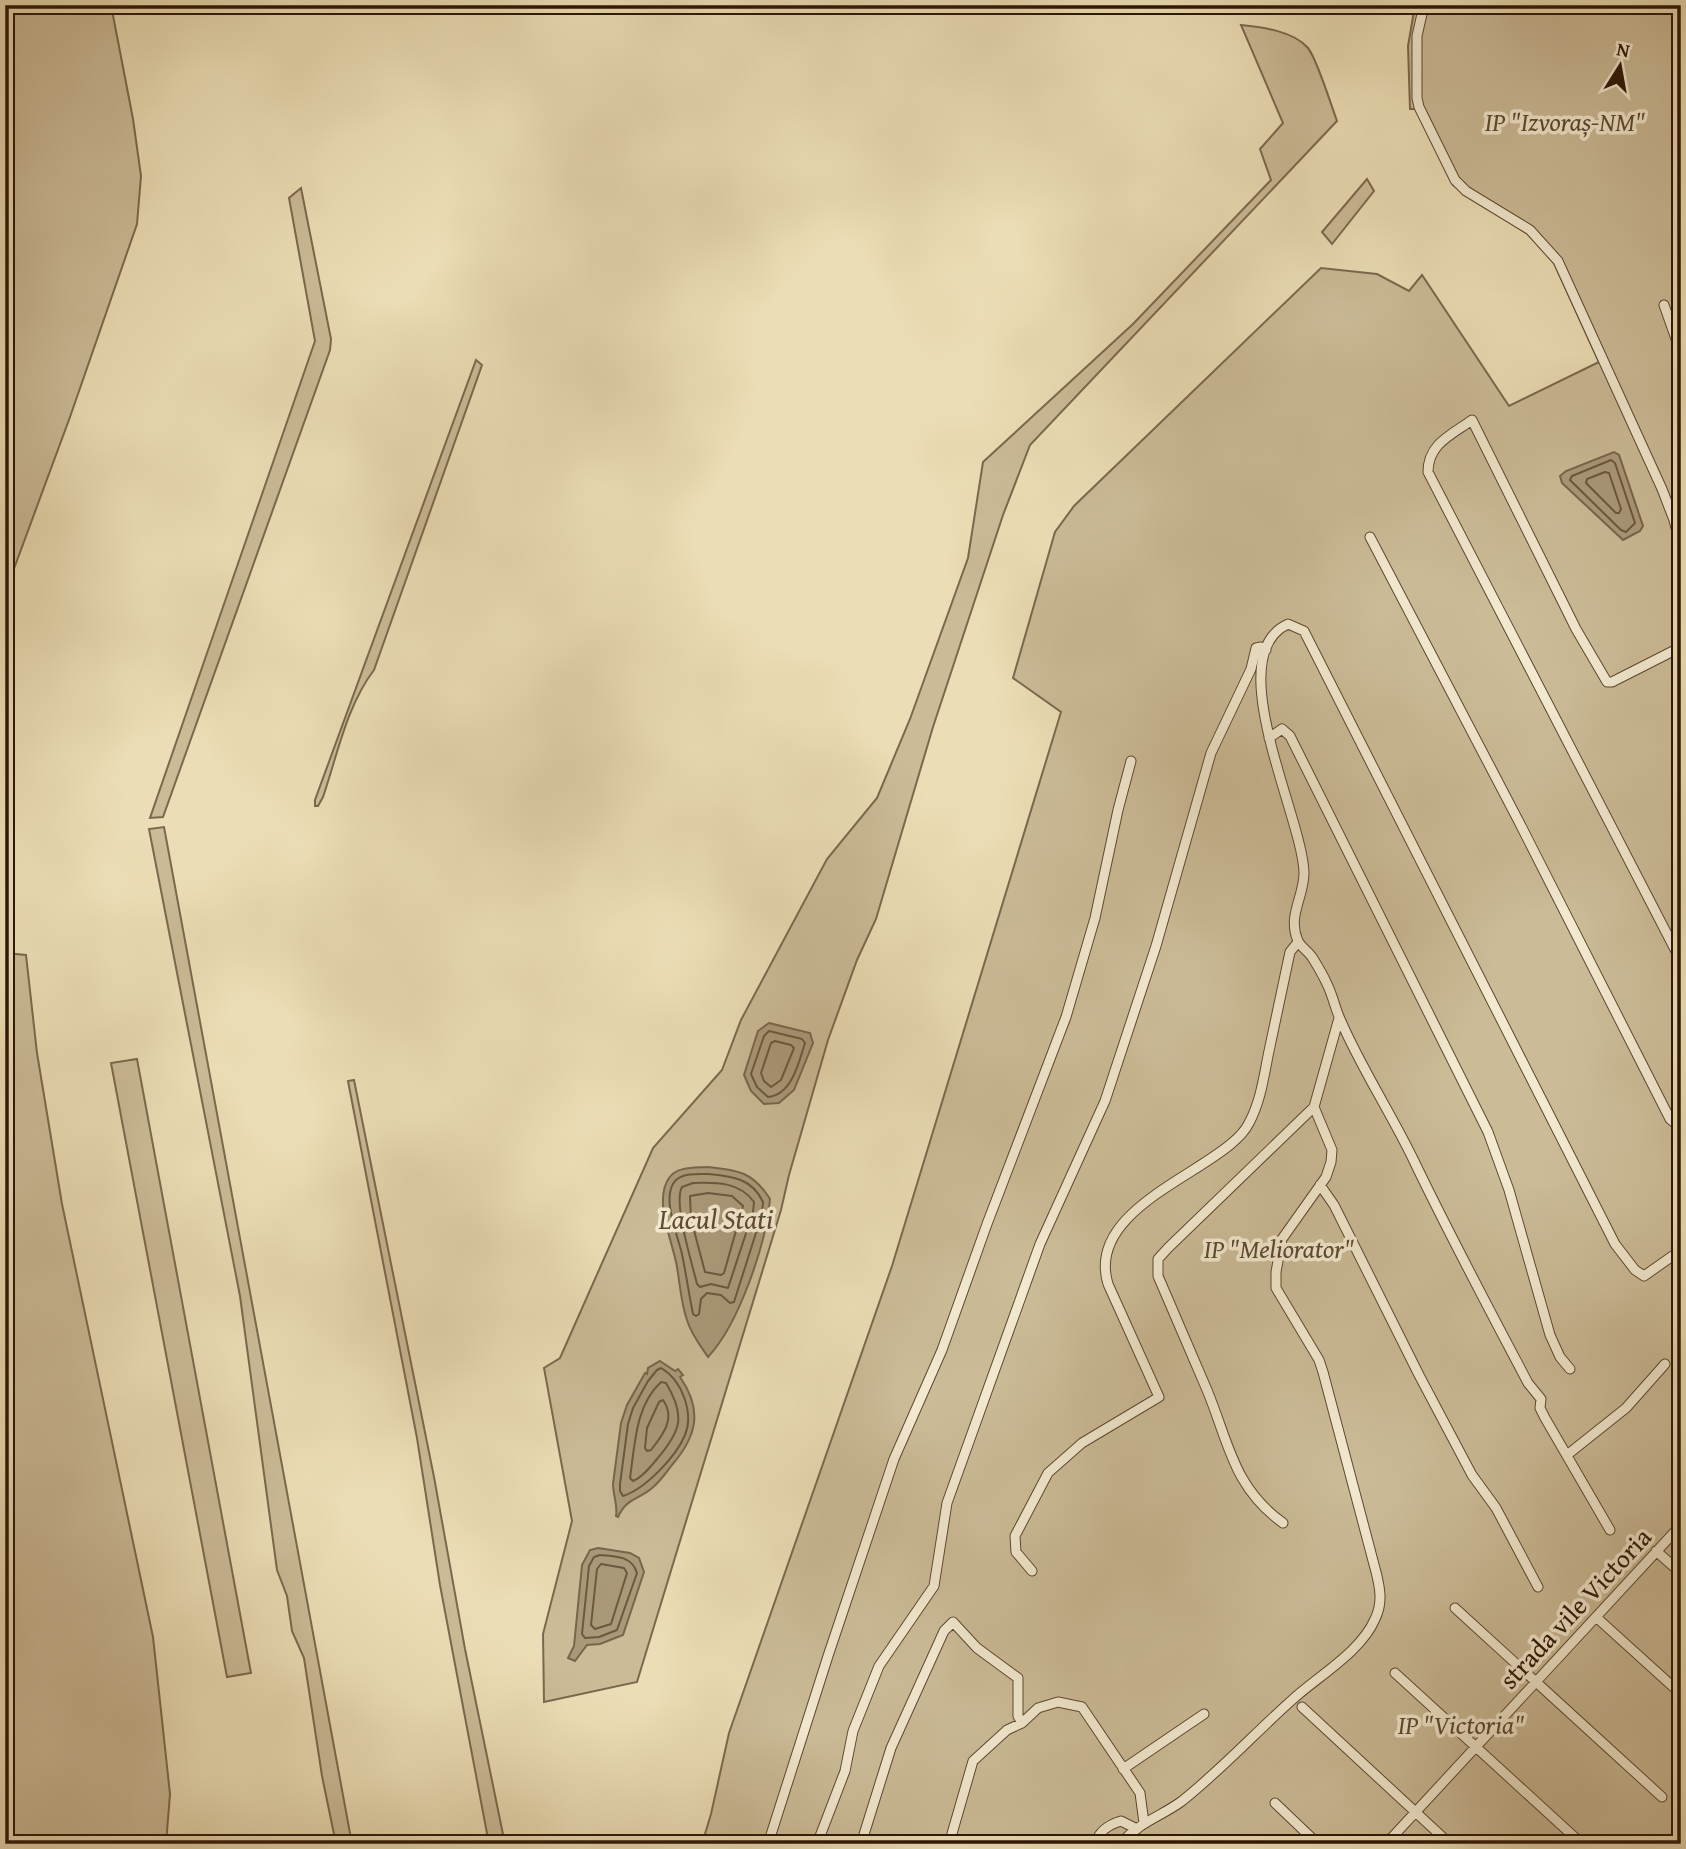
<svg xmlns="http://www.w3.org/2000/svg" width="1686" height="1849" viewBox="0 0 1686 1849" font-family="'Gentium Book Plus',serif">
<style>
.green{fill:#cbbb97;stroke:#7c684e;stroke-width:2}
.water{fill:#aa9979;stroke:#78654b;stroke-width:2}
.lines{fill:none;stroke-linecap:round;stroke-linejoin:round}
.shore{stroke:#6c583f;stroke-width:2}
.minor-casing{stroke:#5c4831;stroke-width:11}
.minor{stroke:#f2e9cf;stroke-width:9}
.labels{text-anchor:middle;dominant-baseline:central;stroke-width:7;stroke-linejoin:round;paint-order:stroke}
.park-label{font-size:26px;font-style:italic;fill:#5c4831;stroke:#f2e9cf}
.street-label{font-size:26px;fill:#2d1605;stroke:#f2e9cf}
.water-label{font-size:28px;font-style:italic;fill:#5f4a33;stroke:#f2e9cf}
</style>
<rect width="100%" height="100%" fill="#ebddb5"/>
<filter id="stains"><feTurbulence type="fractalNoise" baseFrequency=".00286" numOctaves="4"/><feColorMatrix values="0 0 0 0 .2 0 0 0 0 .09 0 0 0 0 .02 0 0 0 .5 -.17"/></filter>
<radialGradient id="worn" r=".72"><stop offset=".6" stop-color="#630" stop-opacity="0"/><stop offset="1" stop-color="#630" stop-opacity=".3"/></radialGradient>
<!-- green -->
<path class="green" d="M5 5H111L133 119 141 176 137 224 70 417 5 593Z
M1415 5H1681V1844H702L711 1814 729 1733 892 1266 1061 712 1013 678 1055 532 1074 506 1321 268 1377 274 1409 291 1422 275 1509 406 1599 362 1554 263 1528 234 1453 185 1418 109H1410L1408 46Z
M1241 25C1261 27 1294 31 1308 48 1317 59 1331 105 1337 121L1030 445 1003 515 933 727 876 919 857 960 828 1040 789 1175 781 1210 637 1682 544 1702 543 1634 572 1521 544 1368 560 1358 653 1148 722 1070 741 1020 827 859 877 798 910 719 968 558 983 462 1133 324 1271 180 1260 149 1283 123Z
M1367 179 1374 191 1332 244 1322 232Z
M301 188 331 339 330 350 163 817 150 818 315 341 289 198Z
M476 360 482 365 374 670C347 705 337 756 323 797L318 806H315V800Z
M164 827 352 1844H336L322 1776 304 1658 292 1631 287 1596 277 1570 240 1296 149 829Z
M5 953 26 955 37 1053 62 1204 153 1637 170 1794 166 1844H5Z
M137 1059 251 1673 227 1677 111 1063Z
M354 1080 434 1477 465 1649 505 1844H489L440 1585 417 1438 348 1081Z"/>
<!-- water -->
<path class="water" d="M1614 452 1619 455 1643 526 1640 531 1623 540 1562 483 1560 476 1566 471Z
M769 1023 810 1033 813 1043 794 1090 779 1103 764 1104 751 1091 744 1075 758 1031Z
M708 1167C738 1170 753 1172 770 1199 766 1244 739 1324 708 1357 700 1345 691 1334 687 1320 681 1303 680 1284 677 1267 673 1242 653 1201 669 1178 677 1166 695 1168 708 1167Z
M660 1361 675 1371 678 1369 683 1375 680 1377C703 1410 697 1436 672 1465 666 1473 659 1483 651 1489 637 1500 626 1499 618 1517L616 1516C618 1504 613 1496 613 1484L621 1423 627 1405 645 1373 647 1374 648 1368Z
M598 1548 630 1553 639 1558 644 1572 623 1635 600 1644 587 1645 575 1661 568 1658 574 1646 582 1565 590 1550Z"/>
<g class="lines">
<!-- shore -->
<path class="shore" d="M1611 460 1615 463 1635 523 1626 532 1621 530 1570 480 1572 476Z
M1605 472 1609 473 1621 509 1619 513H1616L1586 483 1587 479Z
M769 1031 802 1039 805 1043C799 1062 792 1095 768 1097L757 1087 751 1074 764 1036Z
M775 1041 791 1045 794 1048 781 1080 771 1087 764 1081 761 1073 771 1043Z
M708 1174C731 1176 752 1178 763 1202L762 1214 734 1302 730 1303 721 1295 707 1293 701 1299 699 1314 696 1316 693 1314C689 1294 686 1274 682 1254 678 1236 660 1195 676 1180 684 1173 698 1174 708 1174Z
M693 1183C716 1182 740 1182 754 1202L753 1212 728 1288 711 1284 700 1287 697 1284C692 1263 673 1203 682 1187Z
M708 1193 732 1196 743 1206 724 1273 721 1275 705 1272 691 1219 690 1196Z
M661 1368C682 1380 694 1413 685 1435 676 1457 645 1489 623 1496L620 1491V1484L628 1424 633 1408 648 1381 657 1370Z
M661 1382 666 1383C686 1416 681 1431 657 1459 650 1467 643 1477 633 1481L630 1478C635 1445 635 1406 661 1382Z
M663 1400C676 1418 663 1435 651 1450L647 1451 645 1448 647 1428 659 1402Z
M600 1555C615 1556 632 1556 637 1573L617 1630 599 1637 585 1638 582 1634 589 1566 594 1557Z
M601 1564 624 1568 627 1573 611 1624 595 1629 591 1625 597 1569Z"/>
<defs>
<path id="minor" d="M1424 5 1417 36V98L1419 107 1455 180 1466 191 1530 230 1558 261 1662 489 1674 520 1681 547
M1664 305 1681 353
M1370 537 1518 820 1670 1119 1681 1128
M1681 647 1612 682H1607L1576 629 1472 420C1451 435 1428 444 1428 472L1681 961
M1269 738 1282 729 1290 736 1488 1132 1509 1190 1550 1335 1560 1357 1570 1369
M1320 1185 1334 1205 1419 1375 1472 1475 1496 1508 1538 1587
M1567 1455 1626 1408 1665 1364
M1283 1523C1233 1487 1229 1443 1207 1390 1191 1352 1174 1314 1158 1276V1259L1168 1248 1314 1107
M1610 1530 1545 1418 1540 1408 1541 1399 1528 1383C1489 1309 1450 1236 1414 1161 1391 1113 1361 1068 1340 1019 1335 1008 1333 996 1327 984 1323 975 1317 965 1312 957 1308 951 1301 947 1298 941 1287 916 1304 897 1304 873 1303 818 1219 655 1288 624L1304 631 1615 1244 1635 1270 1644 1276 1681 1250
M1656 1551 1681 1573
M1032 1571 1016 1552 1015 1536 1048 1473 1082 1443 1159 1397 1108 1284C1087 1215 1191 1179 1232 1143 1238 1138 1246 1129 1249 1123 1261 1101 1264 1075 1269 1051 1276 1018 1283 985 1290 952L1298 942
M1455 1608 1662 1797
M1596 1617 1681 1694
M1395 1673 1582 1844
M1302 1707 1450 1844
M1123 1769 1204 1714
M1275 1803 1318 1844
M768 1844 828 1656 894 1459 942 1350 987 1224 1066 1017 1095 918 1118 810 1131 761
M817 1844 845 1771 853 1731 879 1666 934 1586 947 1503 1040 1244 1105 1101 1156 946 1211 753 1251 669 1256 648 1261 647 1266 650
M861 1844 891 1748 944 1631 953 1622 977 1648 1018 1678V1716L1022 1723
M949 1844 973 1761 1007 1730 1022 1723 1038 1708 1058 1702 1082 1707 1140 1793 1144 1823
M1095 1844C1099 1831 1108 1825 1121 1821L1137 1829
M1121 1844C1137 1823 1162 1816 1182 1801 1221 1770 1255 1733 1292 1700 1318 1676 1361 1652 1375 1619 1383 1603 1380 1588 1376 1572L1323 1372 1319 1360 1276 1288V1272L1282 1239 1326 1177 1331 1162 1332 1150 1314 1107 1339 1018
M1386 1844 1681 1525"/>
</defs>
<!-- minor casing -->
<use href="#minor" class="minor-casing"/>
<!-- minor -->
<use href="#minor" class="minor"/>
</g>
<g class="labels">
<!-- park labels -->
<g class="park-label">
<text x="1565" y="121">IP "Izvoraș-NM"</text>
<text x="1279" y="1248">IP "Meliorator"</text>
<text x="1461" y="1724">IP "Victoria"</text>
</g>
<!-- street labels -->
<g class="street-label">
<text transform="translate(1575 1608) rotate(-47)">strada vile Victoria</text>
</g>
<!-- water labels -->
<g class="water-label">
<text x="716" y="1218">Lacul Stati</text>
</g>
</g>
<!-- margin -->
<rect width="1686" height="1849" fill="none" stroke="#ebddb5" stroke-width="28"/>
<rect x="7" y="7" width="1672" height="1835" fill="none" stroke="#2d1605" stroke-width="3.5"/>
<rect x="14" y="14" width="1658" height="1821" fill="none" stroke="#2d1605" stroke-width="2"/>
<!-- north arrow -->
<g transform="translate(1620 66) rotate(11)" stroke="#f2e9cf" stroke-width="5" paint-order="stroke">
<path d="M0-5L12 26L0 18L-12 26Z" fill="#2d1605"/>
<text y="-10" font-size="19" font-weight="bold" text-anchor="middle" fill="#2d1605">N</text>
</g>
<rect width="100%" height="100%" filter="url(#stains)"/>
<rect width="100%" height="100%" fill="url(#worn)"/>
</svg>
